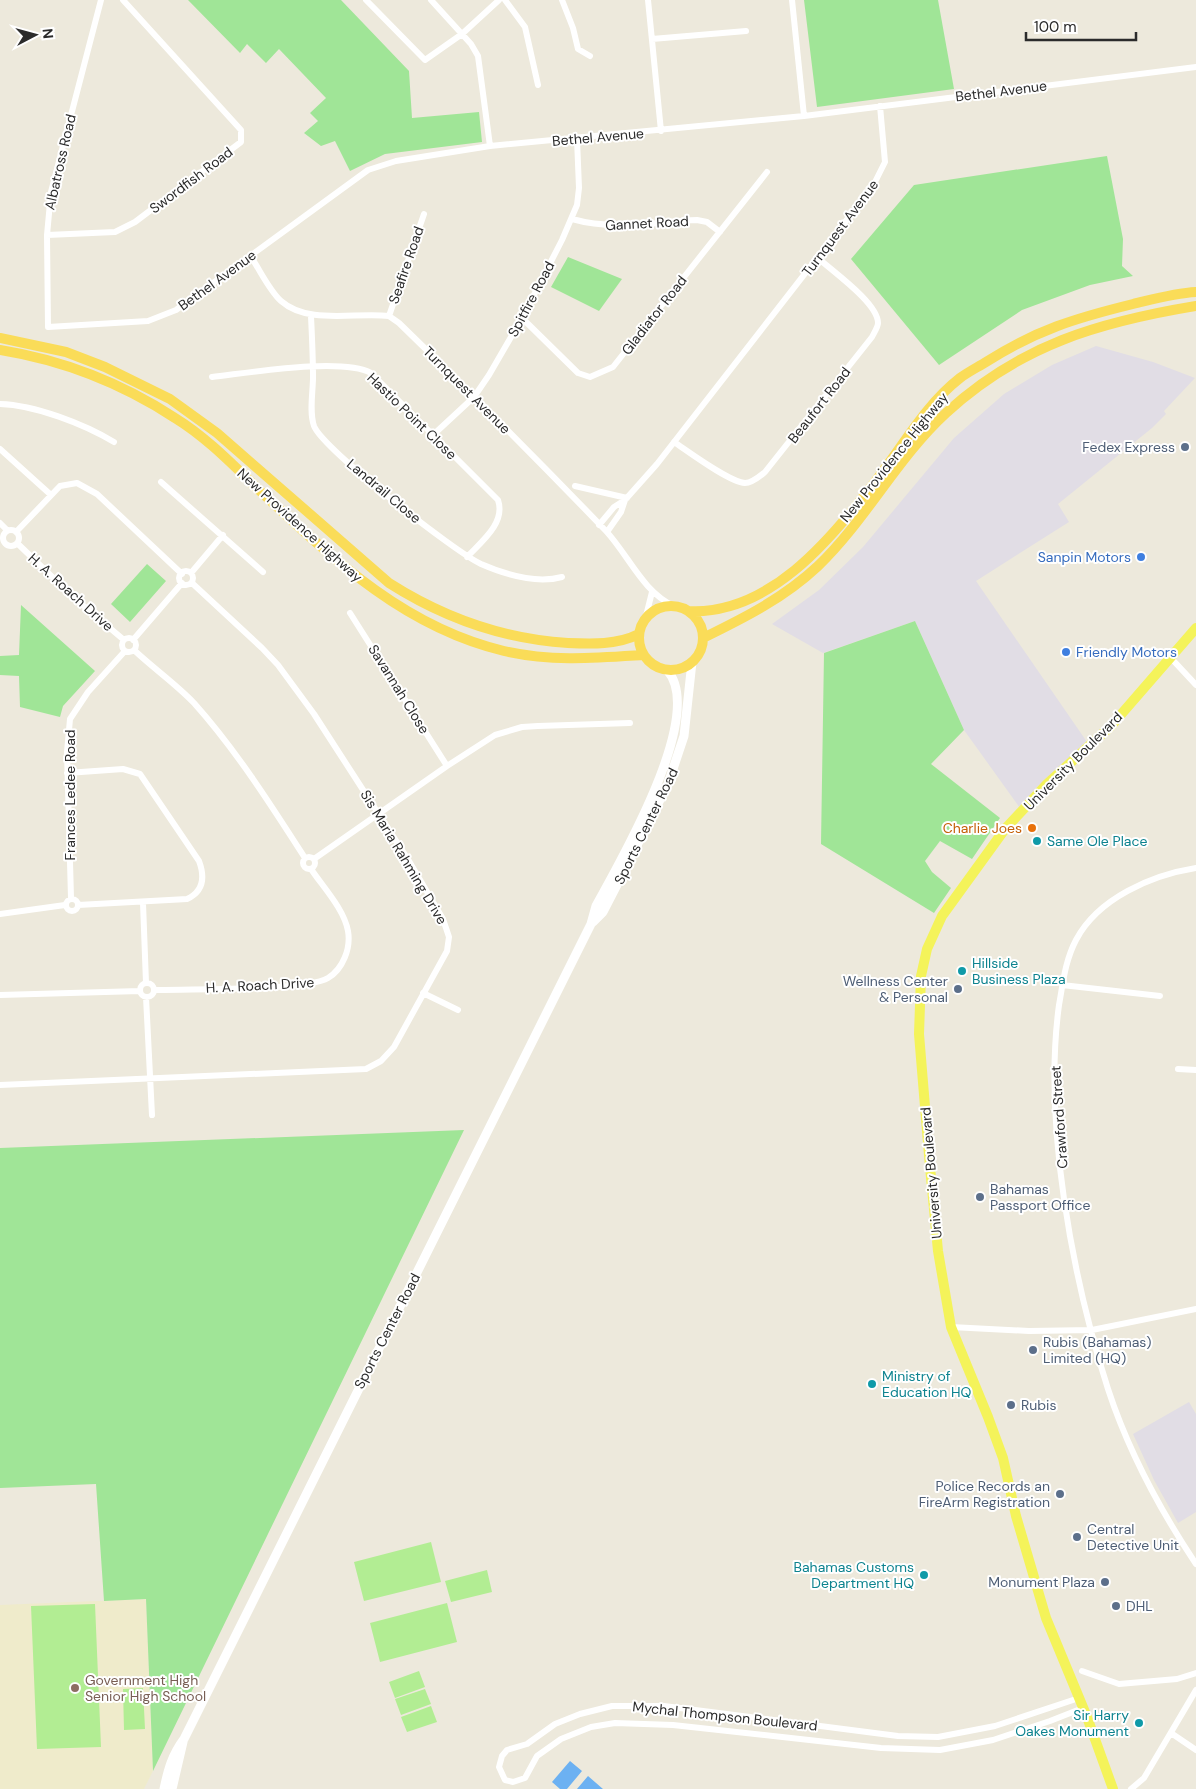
<svg xmlns="http://www.w3.org/2000/svg" width="1196" height="1789" viewBox="0 0 1196 1789" font-family="'DM Sans',sans-serif">
<style>
.industrial{fill:#e1dde5}
.education{fill:#efebcb}
.green{fill:#a0e597}
.pitch{fill:#b2ed93}
.water{fill:#6cb1f2}
.lines{fill:none;stroke-linecap:round;stroke-linejoin:round}
.minor{stroke:#fff;stroke-width:6}
.secondary{stroke:#fff;stroke-width:9}
.primary{stroke:#f4f35a;stroke-width:10}
.trunk{stroke:#fadc58;stroke-width:10}
.service-dot{fill:#5c6f8a;stroke:#fff;stroke-width:2}
.shop-dot{fill:#3f7fe0;stroke:#fff;stroke-width:2}
.food-dot{fill:#e8710a;stroke:#fff;stroke-width:2}
.culture-dot{fill:#0f9aa8;stroke:#fff;stroke-width:2}
.education-dot{fill:#8d6e63;stroke:#fff;stroke-width:2}
.labels{text-anchor:middle;dominant-baseline:central;stroke-width:4;stroke-linejoin:round;paint-order:stroke}
.street-label{font-size:14px;fill:#2b2b2b;stroke:#fff}
.service-label{font-size:14px;fill:#4e5e75;stroke:#fff;text-anchor:start}
.shop-label{font-size:14px;fill:#366cbe;stroke:#fff;text-anchor:end}
.food-label{font-size:14px;fill:#c56008;stroke:#fff;text-anchor:end}
.culture-label{font-size:14px;fill:#0d838f;stroke:#fff;text-anchor:start}
.education-label{font-size:14px;fill:#785e54;stroke:#fff;text-anchor:start}
</style>
<rect width="100%" height="100%" fill="#ede9dc"/>
<!-- industrial -->
<path class="industrial" d="M1096 346 1153 362 1195 378 1164 411 1166 414 1152 428 1058 504 1069 522 976 581 1087 742 1020 808 964 730 915 621 823 653 772 624 819 590 863 547 954 438 1004 394 1052 365Z
M1189 1402 1196 1414V1512L1178 1523 1154 1480 1133 1434Z"/>
<!-- education -->
<path class="education" d="M146 1599 153 1771 144 1789H0V1605Z"/>
<!-- green -->
<path class="green" d="M188 0H341L409 71 412 118 479 112 482 142 385 154 350 171 335 141 321 146 304 133 318 121 310 113 326 98 279 49 266 63 247 44 240 53Z
M804 0H938L954 89 817 107Z
M1107 156 1123 239 1122 266 1133 276 1090 285 1022 310 939 365 851 259 914 185Z
M568 257 622 279 599 311 551 287Z
M147 564 166 581 130 622 111 604Z
M21 605 95 671 63 706 60 717 20 707 19 676 0 675V656L19 655Z
M915 621 964 730 931 764 1000 818 972 859 940 841 925 861 932 872 951 888 934 913 821 844 824 653Z
M464 1130 153 1771 146 1599 104 1601 96 1484 0 1488V1148Z"/>
<!-- pitch -->
<path class="pitch" d="M431 1542 441 1582 364 1601 354 1562Z
M487 1570 492 1592 451 1602 445 1581Z
M447 1603 457 1642 380 1662 370 1623Z
M95 1604 101 1747 37 1749 31 1606Z
M419 1671 425 1687 395 1698 389 1682Z
M143 1688 145 1729 124 1730 123 1689Z
M425 1689 431 1704 401 1715 395 1699Z
M431 1706 437 1722 407 1732 401 1717Z"/>
<!-- water -->
<path class="water" d="M570 1761 582 1771 567 1789H560L552 1782Z
M588 1776 603 1789H577Z"/>
<g class="lines">
<!-- minor -->
<path class="minor" d="M101 0 51 192 47 235 48 327 148 321 176 310 368 170 396 161 490 146 804 116 1196 67
M366 0 425 60 462 34 499 0
M431 0 471 44 478 56 490 146
M505 0 525 27 538 85
M562 0 573 28 578 49 590 56
M648 0 661 131
M792 0 804 116
M652 39 746 31
M572 219C614 231 654 222 697 220L707 222 720 232
M47 235 115 232 135 222 241 142V130L123 0
M251 257C260 270 269 290 281 301 308 325 355 312 389 316L399 323C469 391 538 460 606 531 629 556 643 592 674 606
M311 316C312 337 313 357 313 377 313 392 309 412 314 426 323 449 455 552 481 564 504 574 536 584 562 577
M389 316 424 214
M522 318 578 373 590 377 613 367 767 172
M212 377C248 373 341 357 371 373L498 500C506 523 481 542 467 557
M0 404C35 405 84 424 114 442
M433 435 474 397 489 375 522 318 562 240 577 205 579 188 577 139
M674 442C689 452 729 482 745 483 752 483 760 476 765 472L872 337C874 333 878 327 878 323 878 303 832 271 818 258
M0 449 51 495
M161 482 263 572
M575 486 627 498
M0 523 7 530
M599 525 614 507 625 500
M3 538a8 8 0 1 1 16 0a8 8 0 1 1-16 0Z
M16 532 60 486 77 483 97 494 182 574
M607 532 621 512 625 500 657 464 873 186 885 162 880 106
M17 543 72 596 124 640
M179 578a7 7 0 1 1 14 0a7 7 0 1 1-14 0Z
M191 573 223 535
M350 613 447 766
M645 620 652 592
M122 645a7 7 0 1 1 14 0a7 7 0 1 1-14 0Z
M133 640 182 583
M134 650C153 668 176 684 194 703 236 750 271 805 305 858
M1170 657 1196 685
M67 773 123 769 140 774 199 861C205 877 204 891 187 899L78 905
M303 863a6 6 0 1 1 12 0a6 6 0 1 1-12 0Z
M314 859 447 766 495 735 522 727 538 726 630 723
M1196 868C1152 875 1098 898 1076 940 1065 961 1063 983 1059 1005 1043 1122 1072 1277 1108 1389 1128 1450 1160 1510 1196 1564
M71 898 67 752 70 719 88 692 125 651
M66 905a6 6 0 1 1 12 0a6 6 0 1 1-12 0Z
M143 903 146 983
M0 914 65 905
M140 990a7 7 0 1 1 14 0a7 7 0 1 1-14 0Z
M1062 985 1160 996
M154 990C186 989 308 991 328 978 343 969 351 948 348 931 344 909 323 887 311 869
M423 993 458 1010
M0 995 140 991
M146 997 152 1115
M1178 1069 1196 1070
M0 1085 366 1069 381 1061 394 1047 447 951 449 937 443 919 409 861 314 714 278 665 262 648 192 583
M951 1327 1029 1331 1092 1330 1196 1309
M1082 1671 1119 1684 1177 1679 1196 1673
M1079 1698 995 1726 938 1737 898 1736 664 1706H612L580 1714 555 1724 527 1744 507 1750 502 1756 499 1767 505 1780 513 1782 525 1778 537 1756 561 1739 591 1727 615 1723 673 1725 881 1748 940 1750 993 1740 1050 1721 1083 1708
M1171 1733 1196 1750
M1131 1789 1144 1778 1196 1690"/>
<!-- secondary -->
<path class="secondary" d="M593 922 603 912 618 883 668 784 684 736 692 662
M164 1789C168 1770 172 1755 184 1739L591 924 596 906C620 862 707 714 667 670
M172 1789 183 1742"/>
<!-- primary -->
<path class="primary" d="M1113 1789 1087 1717 1046 1618 1016 1516 1003 1458 988 1417 951 1327 938 1251 930 1167 919 1034 921 976 927 949 942 916 1005 829 1047 784 1111 726 1196 628"/>
<!-- trunk -->
<path class="trunk" d="M0 338 66 352 105 367 170 399 217 433 389 583C444 618 503 639 568 643 592 644 617 645 639 634
M0 350C62 360 123 384 175 418 206 437 232 464 258 489 332 558 403 627 504 651 551 662 597 658 644 655
M639 638a32 32 0 1 1 64 0a32 32 0 1 1-64 0Z
M689 611C768 615 830 541 874 483 902 448 924 406 960 378 968 372 978 367 986 362 1036 330 1076 318 1133 304 1154 299 1175 293 1196 292
M703 638C744 618 784 598 818 566 866 520 897 458 946 413 1020 345 1099 322 1196 306"/>
</g>
<!-- markers -->
<g class="service-dot">
<circle cx="1185" cy="447" r="5"/>
<circle cx="958" cy="989" r="5"/>
<circle cx="980" cy="1197" r="5"/>
<circle cx="1033" cy="1350" r="5"/>
<circle cx="1011" cy="1405" r="5"/>
<circle cx="1060" cy="1494" r="5"/>
<circle cx="1077" cy="1537" r="5"/>
<circle cx="1105" cy="1582" r="5"/>
<circle cx="1116" cy="1606" r="5"/>
</g>
<g class="shop-dot">
<circle cx="1141" cy="557" r="5"/>
<circle cx="1066" cy="652" r="5"/>
</g>
<circle class="food-dot" cx="1032" cy="828" r="5"/>
<g class="culture-dot">
<circle cx="1037" cy="841" r="5"/>
<circle cx="962" cy="971" r="5"/>
<circle cx="872" cy="1384" r="5"/>
<circle cx="924" cy="1575" r="5"/>
<circle cx="1139" cy="1723" r="5"/>
</g>
<circle class="education-dot" cx="75" cy="1688" r="5"/>
<g class="labels">
<!-- street labels -->
<g class="street-label">
<text transform="translate(1001 91) rotate(-7)">Bethel Avenue</text>
<text transform="translate(598 137) rotate(-5)">Bethel Avenue</text>
<text transform="translate(60 162) rotate(-77)">Albatross Road</text>
<text transform="translate(191 180) rotate(-37)">Swordfish Road</text>
<text transform="translate(647 223) rotate(-3)">Gannet Road</text>
<text transform="translate(840 228) rotate(-53)">Turnquest Avenue</text>
<text transform="translate(406 265) rotate(-71)">Seafire Road</text>
<text transform="translate(217 280) rotate(-36)">Bethel Avenue</text>
<text transform="translate(531 299) rotate(-62)">Spitfire Road</text>
<text transform="translate(654 315) rotate(-52)">Gladiator Road</text>
<text transform="translate(467 390) rotate(45)">Turnquest Avenue</text>
<text transform="translate(819 405) rotate(-52)">Beaufort Road</text>
<text transform="translate(412 416) rotate(44)">Hastio Point Close</text>
<text transform="translate(894 457) rotate(-51)">New Providence Highway</text>
<text transform="translate(384 491) rotate(40)">Landrail Close</text>
<text transform="translate(300 525) rotate(42)">New Providence Highway</text>
<text transform="translate(71 592) rotate(42)">H. A. Roach Drive</text>
<text transform="translate(399 689) rotate(58)">Savannah Close</text>
<text transform="translate(1073 761) rotate(-45)">University Boulevard</text>
<text transform="translate(70 795) rotate(-90)">Frances Ledee Road</text>
<text transform="translate(646 826) rotate(-64)">Sports Center Road</text>
<text transform="translate(404 857) rotate(59)">Sis Maria Rahming Drive</text>
<text transform="translate(260 985) rotate(-3)">H. A. Roach Drive</text>
<text transform="translate(1059 1117) rotate(-94)">Crawford Street</text>
<text transform="translate(931 1173) rotate(-95)">University Boulevard</text>
<text transform="translate(387 1331) rotate(-63)">Sports Center Road</text>
<text transform="translate(725 1716) rotate(6)">Mychal Thompson Boulevard</text>
</g>
<!-- service labels -->
<g class="service-label">
<text x="1175" y="447" text-anchor="end">Fedex Express</text>
<text x="948" y="981" text-anchor="end">Wellness Center<tspan x="948" dy="16">&amp; Personal</tspan></text>
<text x="990" y="1189">Bahamas<tspan x="990" dy="16">Passport Office</tspan></text>
<text x="1043" y="1342">Rubis (Bahamas)<tspan x="1043" dy="16">Limited (HQ)</tspan></text>
<text x="1021" y="1405">Rubis</text>
<text x="1050" y="1486" text-anchor="end">Police Records an<tspan x="1050" dy="16">FireArm Registration</tspan></text>
<text x="1087" y="1529">Central<tspan x="1087" dy="16">Detective Unit</tspan></text>
<text x="1095" y="1582" text-anchor="end">Monument Plaza</text>
<text x="1126" y="1606">DHL</text>
</g>
<!-- shop labels -->
<g class="shop-label">
<text x="1131" y="557">Sanpin Motors</text>
<text x="1076" y="652" text-anchor="start">Friendly Motors</text>
</g>
<!-- food labels -->
<g class="food-label">
<text x="1022" y="828">Charlie Joes</text>
</g>
<!-- culture labels -->
<g class="culture-label">
<text x="1047" y="841">Same Ole Place</text>
<text x="972" y="963">Hillside<tspan x="972" dy="16">Business Plaza</tspan></text>
<text x="882" y="1376">Ministry of<tspan x="882" dy="16">Education HQ</tspan></text>
<text x="914" y="1567" text-anchor="end">Bahamas Customs<tspan x="914" dy="16">Department HQ</tspan></text>
<text x="1129" y="1715" text-anchor="end">Sir Harry<tspan x="1129" dy="16">Oakes Monument</tspan></text>
</g>
<!-- education labels -->
<g class="education-label">
<text x="85" y="1680">Government High<tspan x="85" dy="16">Senior High School</tspan></text>
</g>
</g>
<!-- north arrow -->
<g transform="translate(35 35) rotate(84)" stroke="#ffffff" stroke-width="4" paint-order="stroke">
<path d="M0-4L9 19L0 12L-9 19Z" fill="#2b2b2b"/>
<text y="-8" font-size="14" font-weight="bold" text-anchor="middle" fill="#2b2b2b">N</text>
</g>
<!-- scale -->
<path d="M1026 32v8h110v-8" fill="none" stroke="#2b2b2b" stroke-width="2.5"/>
<text x="1034" y="32" font-size="15" fill="#2b2b2b" stroke="#ffffff" stroke-width="4" paint-order="stroke">100 m</text>
</svg>
